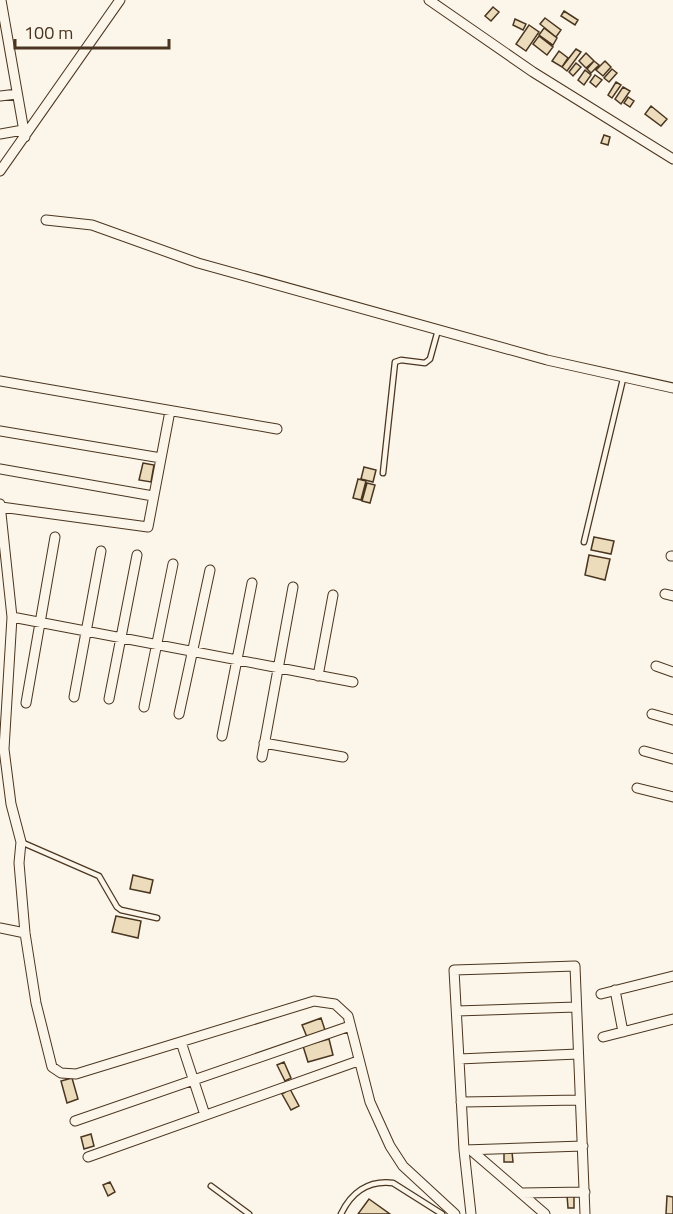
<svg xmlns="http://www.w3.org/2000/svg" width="673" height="1214" viewBox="0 0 673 1214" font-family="'Titillium Web',sans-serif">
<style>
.building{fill:#ecdcbc;stroke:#4a3520;stroke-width:1.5}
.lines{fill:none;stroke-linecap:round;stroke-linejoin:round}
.service-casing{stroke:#4a3520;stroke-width:7}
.minor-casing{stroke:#4a3520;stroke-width:11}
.service{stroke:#fbf6e9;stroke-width:4.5}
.minor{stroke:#fbf6e9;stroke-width:9}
</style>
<rect width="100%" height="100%" fill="#fbf6e9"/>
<!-- building -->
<path class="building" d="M493 7 499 12 491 21 485 16Z
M564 11 578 20 575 25 561 16Z
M545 18 561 30 556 37 540 24Z
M515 19 526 24 523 30 513 25Z
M529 25 539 32 526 51 516 44Z
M544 28 557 38 553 45 539 35Z
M539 36 553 47 547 55 533 44Z
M576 49 581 52 567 71 562 67Z
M559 51 568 58 562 67 552 61Z
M586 53 594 61 586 68 579 61Z
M594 61 599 65 591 73 587 69Z
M605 61 611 67 603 76 596 70Z
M576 63 581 67 573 76 569 72Z
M612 69 617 73 609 82 604 78Z
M585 70 591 75 584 85 578 80Z
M595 75 602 80 596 87 590 82Z
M616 82 621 85 612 98 608 95Z
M623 87 630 91 621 104 615 99Z
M628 97 634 101 630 107 624 103Z
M651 106 667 119 661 126 645 114Z
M604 135 610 137 608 145 601 143Z
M143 463 154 465 151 482 139 480Z
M364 467 376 470 373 482 361 479Z
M358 479 366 481 361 500 353 498Z
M367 483 375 485 370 503 362 501Z
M594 537 614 541 611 554 591 550Z
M589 555 610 559 605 580 585 575Z
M133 875 153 880 150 893 130 889Z
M116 916 141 921 138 938 112 932Z
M321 1018 325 1030 307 1037 302 1025Z
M329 1039 333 1055 308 1062 303 1046Z
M284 1062 291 1078 285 1081 277 1065Z
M72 1078 78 1099 67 1103 61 1081Z
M290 1089 299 1106 291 1110 282 1094Z
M91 1134 94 1146 84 1149 81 1137Z
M504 1152H512L513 1162H504Z
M110 1182 115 1192 108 1196 103 1185Z
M567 1195H574V1208H568Z
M667 1196 673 1197V1214H666Z
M369 1199 390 1214H358Z"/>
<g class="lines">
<defs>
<path id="service" d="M383 473 395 362 401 360 425 363 430 359 438 330
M584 542 623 379
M21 842 99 876 117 907 121 910 157 918
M211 1186 249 1214
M341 1214C351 1193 368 1180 393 1183L442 1214"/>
<path id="minor" d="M1 0 25 137
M429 0 533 72 673 159
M0 96 17 94
M0 134 23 130
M0 171 120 0
M46 220 92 225 198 263 547 360 673 388
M0 381 277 429
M0 431 161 458
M0 469 153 496
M0 504 12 617 4 749 11 804 21 842 19 863 25 933 36 1003 52 1067 61 1073 76 1074 314 1001 335 1004 348 1016 370 1102 390 1146 403 1166 455 1214
M1 507 148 527 170 411
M671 556H673
M665 594 673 596
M12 617 353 682
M656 666 673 672
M318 676 333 595
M74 697 101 551
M109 699 137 555
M26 703 55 537
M144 707 173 564
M179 714 210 570
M652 714 673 720
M222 736 252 583
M264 743 343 757
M644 751 673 759
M262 757 293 587
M637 788 673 797
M0 928 25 933
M615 990 623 1032
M601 994 673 976
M457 1011 576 1007
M603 1037 673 1019
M181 1042 205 1115
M459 1059 578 1054
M461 1102 579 1100
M75 1121 350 1026
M464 1150 583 1146
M472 1151 545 1214
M88 1157 358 1061
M522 1193 585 1192
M471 1214 464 1150 454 970 575 966 585 1214"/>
</defs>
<!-- service casing -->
<use href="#service" class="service-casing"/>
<!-- minor casing -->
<use href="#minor" class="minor-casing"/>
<!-- service -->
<use href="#service" class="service"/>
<!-- minor -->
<use href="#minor" class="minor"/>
</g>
<!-- scale -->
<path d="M15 39v9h154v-9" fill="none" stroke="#4a3520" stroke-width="3"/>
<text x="24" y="39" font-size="18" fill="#4a3520" stroke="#fbf6e9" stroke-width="4.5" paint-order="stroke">100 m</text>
</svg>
